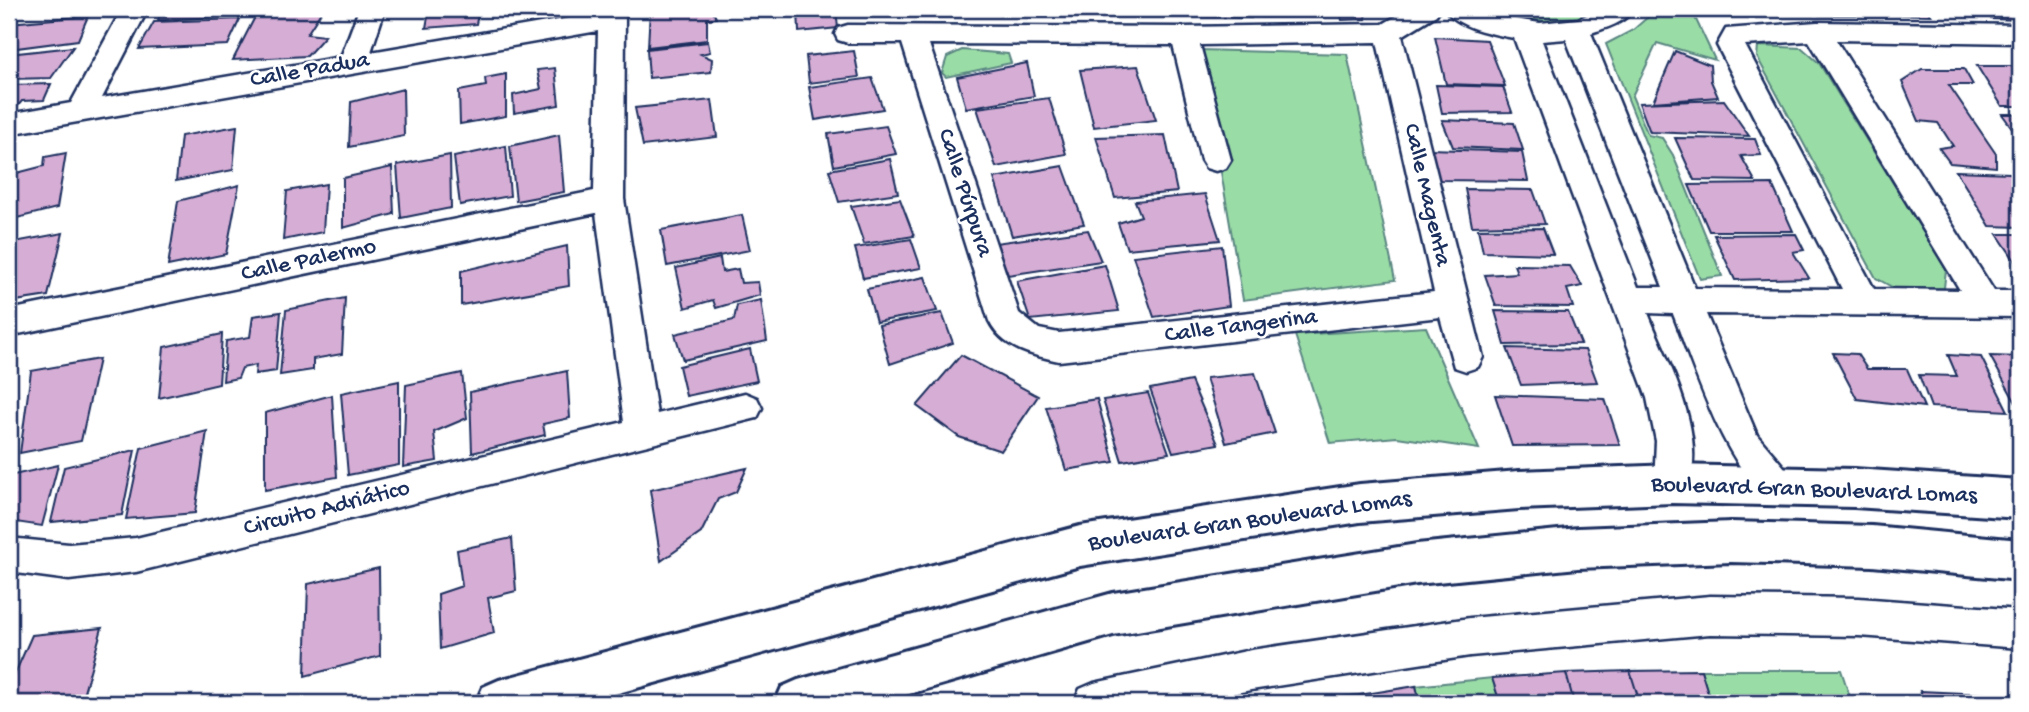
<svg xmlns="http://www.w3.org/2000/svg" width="2029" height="712" viewBox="0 0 2029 712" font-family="'Gochi Hand',sans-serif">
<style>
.green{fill:#9adca6;stroke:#5a8682;stroke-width:2}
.building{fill:#d6add4;stroke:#1b2f5e;stroke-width:2}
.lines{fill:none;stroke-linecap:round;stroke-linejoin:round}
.street-casing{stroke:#1b2f5e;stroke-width:5}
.secondary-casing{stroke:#1b2f5e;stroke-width:6}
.street{fill:#fff;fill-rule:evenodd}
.secondary{fill:#fff;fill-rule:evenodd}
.labels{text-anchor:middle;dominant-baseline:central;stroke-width:5;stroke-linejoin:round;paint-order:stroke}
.street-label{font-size:24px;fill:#1b2f5e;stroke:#fff}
</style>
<rect width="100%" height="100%" fill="#fff"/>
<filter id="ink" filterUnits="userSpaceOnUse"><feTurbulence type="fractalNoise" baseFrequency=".0143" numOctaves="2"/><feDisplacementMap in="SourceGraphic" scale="14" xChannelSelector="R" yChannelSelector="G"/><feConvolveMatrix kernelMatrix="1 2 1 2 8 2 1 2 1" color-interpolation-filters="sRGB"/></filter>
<g filter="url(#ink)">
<!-- green -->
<path class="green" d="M1498 9H1616L1613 12C1566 26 1544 25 1498 9Z
M1657 9H1691L1715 60 1657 43 1632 96 1648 135 1662 138 1673 155 1722 276 1700 279 1606 44 1633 30Z
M1758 46 1802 48 1819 63 1946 269 1944 288 1901 292 1876 278 1757 57Z
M962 50 1008 54 1011 63 946 77 942 73 947 57Z
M1200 50 1347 54 1395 280 1243 300Z
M1426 327 1479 449 1397 437 1330 443 1295 335Z
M1701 670H1841L1852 703H1711Z
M1492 678 1500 703H1420L1416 686Z"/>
<!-- building -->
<path class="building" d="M162 9H244L241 16 158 20Z
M259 9H323L307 34 325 36 307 56 233 60Z
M479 9 476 24 426 28 429 11Z
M504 9H562L501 16Z
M650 9H712L716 18 707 19V40L648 47Z
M798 9H836L838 28 799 32Z
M926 9H1003V14H926Z
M1185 9H1249L1251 18 1187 16Z
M1259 9H1329L1330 16 1261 17Z
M1339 9H1364L1366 19 1342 20Z
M1764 9H1808L1812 15 1767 14Z
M1815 9H1869L1873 15H1819Z
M1875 9H1926L1931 15 1879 14Z
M1985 9H2020V20L1991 19Z
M88 16 78 40 9 49V23Z
M240 19 228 45 139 49 154 22Z
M1435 37 1487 40 1505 86 1446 84Z
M708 42 710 52 701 54 712 59 711 72 649 78 647 49Z
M73 47 51 78 9 79V54Z
M854 51 859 77 809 83 806 56Z
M1675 51 1710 65 1711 81 1718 97 1653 102Z
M1027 63 1034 96 966 108 957 77Z
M1138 66 1156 120 1094 127 1080 70Z
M1977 66H2020V106H2002Z
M555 68 559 105 514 113 513 95 541 89 537 70Z
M1922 69H1964L1973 85H1949L1996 154V167L1950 163 1939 148 1953 146 1938 123 1919 121 1902 82Z
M506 74V116L460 124 459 91 486 86 485 78Z
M872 78 883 109 815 120 809 87Z
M51 84 44 100 22 101 9 116V85Z
M1436 85 1503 87 1512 112 1442 113Z
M403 89 404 136 349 147 351 102Z
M1049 98 1066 154 996 167 977 108Z
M712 100 717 137 643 146 635 108Z
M1724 100 1749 136 1650 132 1639 103Z
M2002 114H2020V139Z
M1442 120 1514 123 1523 150 1453 147Z
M237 126 233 170 176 181 181 136Z
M886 126 896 154 834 166 828 134Z
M559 135 564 192 516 201 510 146Z
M1165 135 1177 192 1115 198 1096 137Z
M1675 138 1755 139 1761 155 1741 156 1755 181 1694 180Z
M506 146 510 196 460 205 454 157Z
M1429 149 1522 152 1528 181 1439 180Z
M66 153 57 208 9 220V175L44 166 45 157Z
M450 155 451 208 401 218 397 165Z
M890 159 898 193 839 202 829 170Z
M1063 166 1084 224 1012 236 994 178Z
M392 167 394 214 343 228V178Z
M1956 171 2010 173 2020 186V227L1990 226Z
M326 184 323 232 283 240 287 191Z
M1772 184 1793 231H1709L1689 185Z
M239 185 226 254 168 266 178 201Z
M1465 189 1533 190 1545 224 1472 226Z
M1205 194 1220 240 1127 249 1118 223 1141 216 1135 201Z
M900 199 914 236 864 244 851 206Z
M742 215 750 250 667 266 661 230Z
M1543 228 1553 254 1483 252 1478 229Z
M1088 230 1101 261 1008 275 995 243Z
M63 233 48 296 9 302V243Z
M1796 234 1804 250 1793 252 1809 278 1735 280 1714 235Z
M1997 234H2020V268Z
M911 239 921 268 863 278 855 248Z
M567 246 569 286 461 305V271Z
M1222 246 1229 306 1154 317 1133 256Z
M720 258 722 272 738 269 741 283 758 282 760 295 716 308 713 300 685 308 676 268Z
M1105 265 1119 311 1030 320 1017 281Z
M1514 265 1570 266 1582 286 1567 289 1573 307 1496 306 1485 275 1517 273Z
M925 277 937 311 876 322 867 289Z
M345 298 342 354 313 359V370L280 375 286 310Z
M761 300 767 341 683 360 675 334 734 320 737 305Z
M1495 311 1568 312 1581 344 1505 345Z
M281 312 276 371 255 374 256 365 242 368 238 378 223 381 226 341 250 337 253 316Z
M942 313 953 343 890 364 879 325Z
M222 334 219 384 159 398 164 347Z
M1507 348 1585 350 1597 382 1521 385Z
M750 349 757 381 686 396 679 366Z
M1833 353 1857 354 1867 369H1907L1924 407 1857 399Z
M961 355 1038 396 1001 451 959 437 917 406Z
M1948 355 1981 357 2008 411 1931 407 1919 375 1957 376Z
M1990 356 2020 357V403H2016Z
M99 359 81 441 20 453 31 371Z
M567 371 570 418 543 424 545 435 472 453 470 392Z
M462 373 467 418 434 432 437 461 403 467 406 385Z
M1255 373 1275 433 1226 443 1206 378Z
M399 381V465L348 475 341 393Z
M1191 381 1218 444 1173 452 1150 389Z
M1148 393 1169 453 1122 461 1103 400Z
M332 395 337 477 265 490V413Z
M1495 395 1605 399 1620 445 1512 446Z
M1097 399 1114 462 1066 470 1046 407Z
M207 431 195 513 126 519 141 448Z
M135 450 122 515 51 522 64 467Z
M58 465 42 526 9 521V476Z
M747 468 736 492 718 499 701 533 661 561 650 490Z
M512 538 516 591 488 598 494 633 440 649 438 594 462 586 457 550Z
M379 568 380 656 305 676 308 584Z
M102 628 81 703H9V687L32 635Z
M1701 670 1711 703H1640L1630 671Z
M1630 671 1640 703H1574L1566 673Z
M1566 673 1574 703H1500L1492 678Z
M1416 686 1420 703H1361L1359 695Z
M1920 691 1985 694 1989 703H1925Z
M1985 694 2020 697V703H1989Z
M1359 695 1361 703 1292 702Z"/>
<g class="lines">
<defs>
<path id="street" d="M122 9H148L102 98 341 57 359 9H385L371 52 599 13V9H625L624 199 657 414 745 393 757 398 762 408 757 418 136 572 69 580 9 572V538L69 544 136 538 624 422 596 213 9 336V310L594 191 598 31 9 134V114L71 103Z
M1408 9H1440L1436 15 1402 36 1483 357 1478 367 1466 371 1454 367 1440 317 1059 361C1031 355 1003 349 989 321L902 43H848L838 40 835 34 838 28 848 25 1184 27 1383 24ZM1377 42 1434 292 1059 333 1039 329 1019 313 929 44 1173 45 1201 160 1206 168 1216 171 1226 168 1231 160 1200 45Z
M1445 9H1480L1502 17 1540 23 1578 19 1600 9H1633C1625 23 1606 28 1591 33L1695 288 1842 289 1717 45 1726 29 1817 22 2020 25V43L1836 40 1994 291H2020V317L1706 314 1757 435 1790 474 1795 485 1790 496 1777 501C1729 483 1692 361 1673 314L1648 313C1669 366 1711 439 1685 495L1672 500 1659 495 1654 484 1656 441 1647 398 1514 38C1493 34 1457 28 1445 9ZM1566 39 1663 287H1638L1542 41ZM1809 41 1960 290 1874 289 1745 45Z
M1710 596 1859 598 2020 610V648L1859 636 1710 634 1470 656 1251 690 1187 703H1074L1080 689 1094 683 1251 650 1470 618Z"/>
<path id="secondary" d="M1672 465 1854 469 2020 480V518L1854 507 1672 503 1519 509 1360 522 1080 566 582 703H476L483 687 499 680 1080 526 1360 484 1519 471Z
M1731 522 1872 526 2020 540V580L1872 566 1731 562 1578 568 1417 584 1113 635 878 703H775L782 687 798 680 1113 593 1417 544 1578 528Z"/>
</defs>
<!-- street casing -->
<use href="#street" class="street-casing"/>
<!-- secondary casing -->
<use href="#secondary" class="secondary-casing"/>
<!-- street -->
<use href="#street" class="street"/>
<!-- secondary -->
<use href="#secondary" class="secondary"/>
</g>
</g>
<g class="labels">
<!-- street labels -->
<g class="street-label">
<text transform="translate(310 71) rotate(-10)">Calle Padua</text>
<text transform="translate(964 193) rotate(72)">Calle Púrpura</text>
<text transform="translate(1426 195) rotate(77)">Calle Magenta</text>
<text transform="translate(309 261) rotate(-12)">Calle Palermo</text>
<text transform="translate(1241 327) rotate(-7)">Calle Tangerina</text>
<text transform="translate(1814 491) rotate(2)">Boulevard Gran Boulevard Lomas</text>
<text transform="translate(327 509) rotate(-14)">Circuito Adriático</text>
<text transform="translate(1250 522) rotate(-8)">Boulevard Gran Boulevard Lomas</text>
</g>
</g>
<!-- margin -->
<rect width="2029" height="712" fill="none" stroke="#fff" stroke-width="35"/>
<rect x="18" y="18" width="1994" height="677" fill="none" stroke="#1b2f5e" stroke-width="2.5" filter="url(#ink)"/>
</svg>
